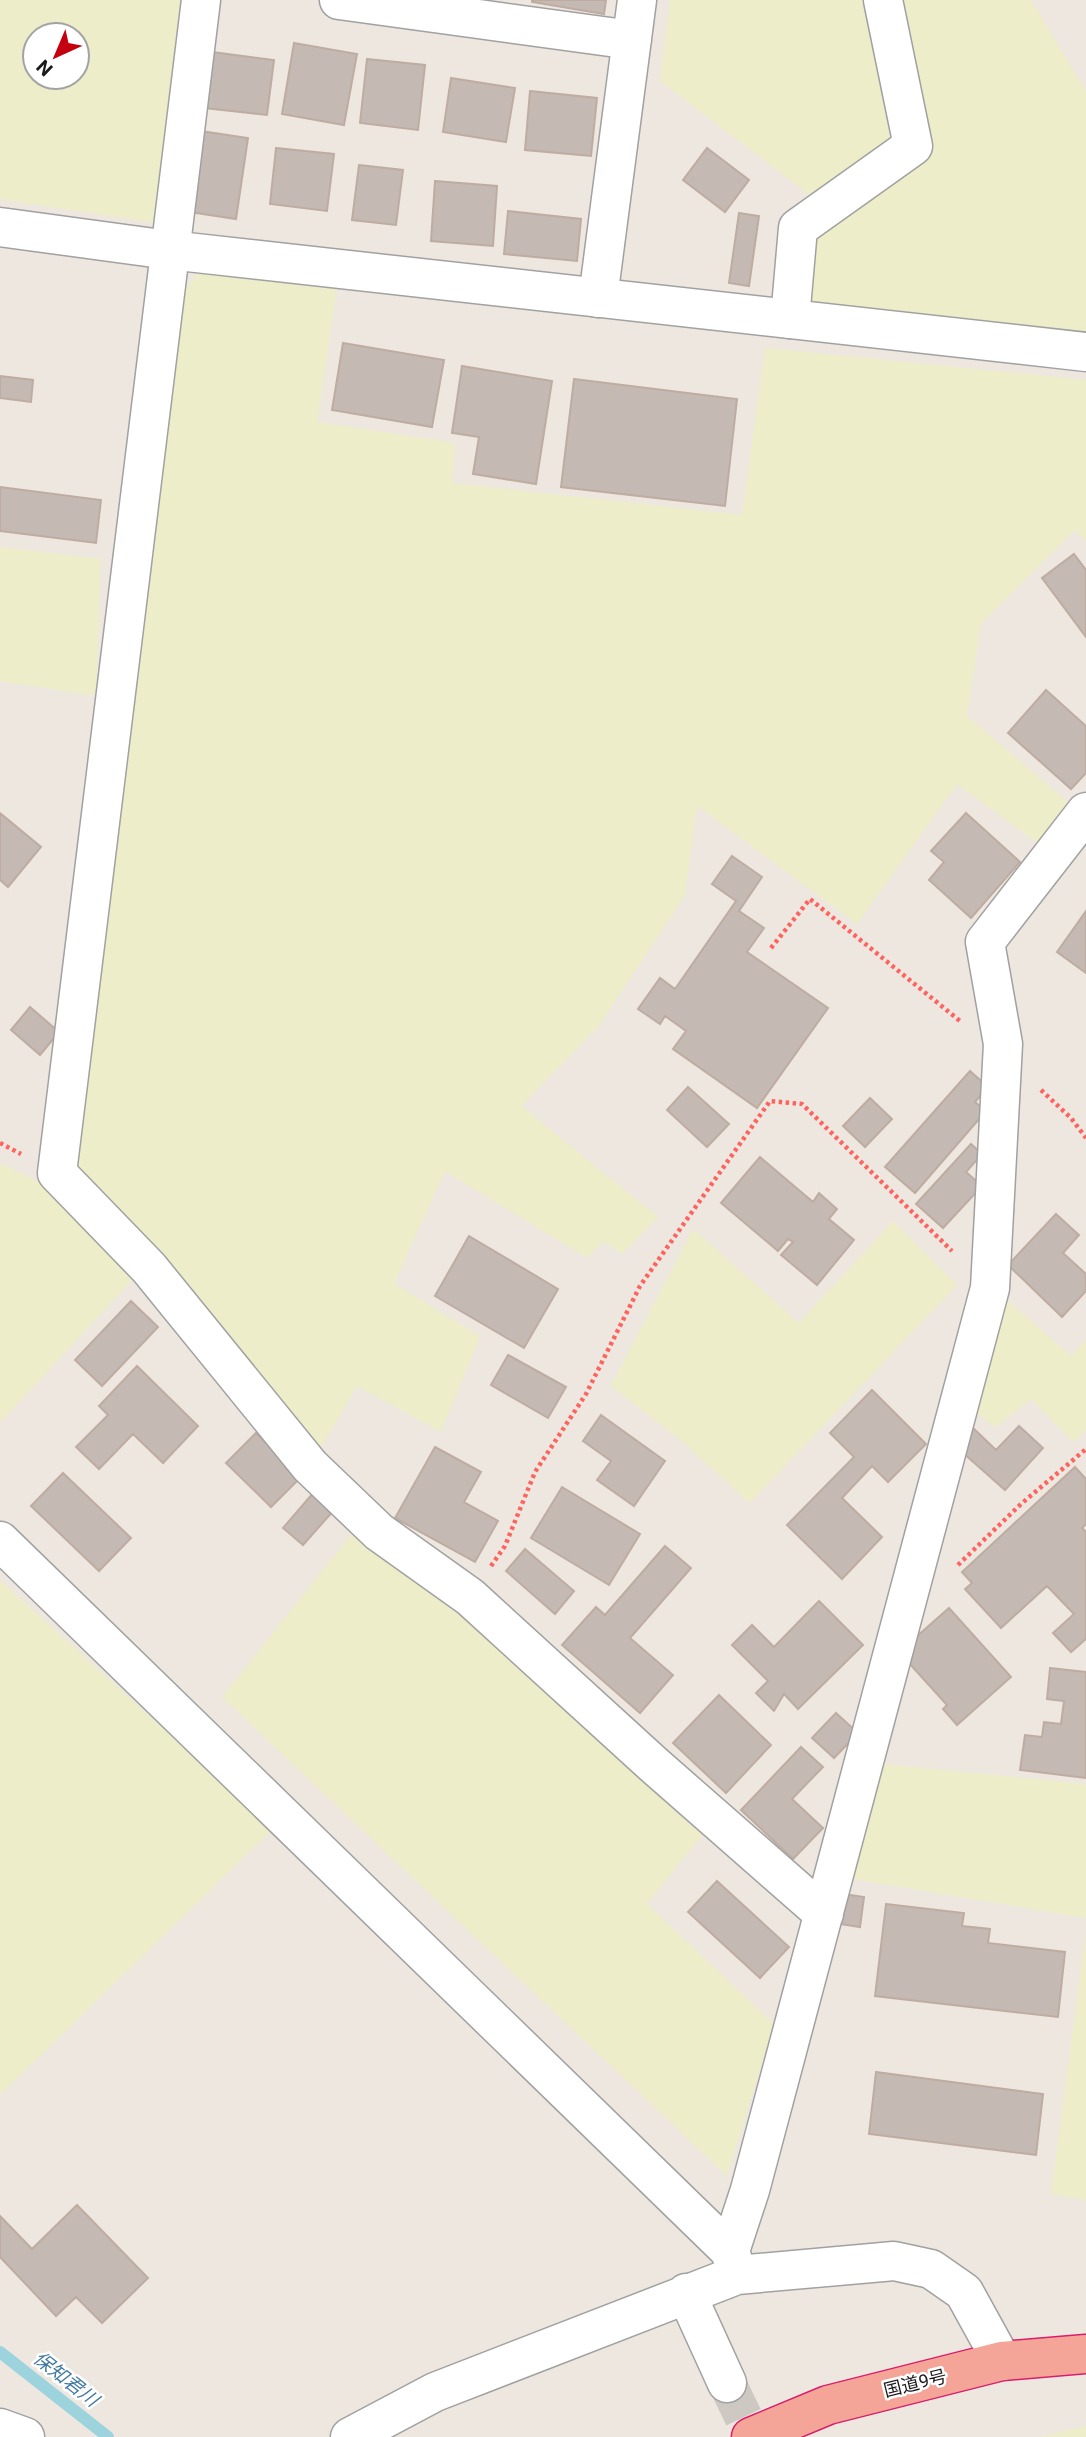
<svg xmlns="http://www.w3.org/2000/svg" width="1086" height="2437" viewBox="0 0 1086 2437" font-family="Roboto,'Noto Sans JP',sans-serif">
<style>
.farmland{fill:#ededc9;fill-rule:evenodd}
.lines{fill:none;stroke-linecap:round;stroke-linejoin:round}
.stream{stroke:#9dd3dd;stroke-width:12}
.building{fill:#c4b9b3;stroke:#bfaca1;stroke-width:2}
.minor-tunnel{stroke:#cdc8c1;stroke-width:38;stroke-dasharray:38 19;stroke-linecap:butt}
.minor-casing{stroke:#a1a1a1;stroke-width:41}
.tertiary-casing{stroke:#a1a1a1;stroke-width:41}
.trunk-casing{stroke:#d91e6d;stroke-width:41}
.path{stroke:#fe635f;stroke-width:4.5;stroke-dasharray:3.5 3.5;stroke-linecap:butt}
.minor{stroke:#fff;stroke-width:38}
.tertiary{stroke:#fff;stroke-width:38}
.trunk{stroke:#f4a598;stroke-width:38}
.labels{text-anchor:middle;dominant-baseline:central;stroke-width:5;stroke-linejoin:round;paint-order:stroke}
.street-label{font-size:18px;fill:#1a1a1a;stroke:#fff}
.water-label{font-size:19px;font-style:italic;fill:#427aa4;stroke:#fff}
</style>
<rect width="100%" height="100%" fill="#ede7df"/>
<!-- farmland -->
<path class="farmland" d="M0 0H182L155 223 0 199ZM35 35H77V77H35Z
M670 0H866L898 145 815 199 660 81Z
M900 0H1031L1086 91V335L805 302 815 237 934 152Z
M199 271 337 289 317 422 455 443 452 483 742 515 765 348 1086 380V541L1075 530 981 624 967 716 1068 802 1039 844 957 784 857 924 697 806 685 895 599 1026 521 1106 658 1217 622 1254 604 1241 587 1258 445 1171 394 1284 480 1336 441 1432 357 1386 318 1453 71 1162 181 296Z
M0 547 101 559 96 696 0 681Z
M0 1163 46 1185 137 1275 0 1423Z
M893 1221 957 1285 750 1503 678 1438 611 1386 693 1229 799 1323Z
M998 1292 1071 1356 1086 1340V1430L1073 1442 1031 1399 996 1427 969 1407Z
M353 1532 465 1620 702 1835 647 1904 774 2024 727 2176 222 1697Z
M0 1580 273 1829 0 2095Z
M881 1764 1086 1784V1918L853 1879Z
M1086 1932V2200L1051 2194Z
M1086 2426V2437H1040Z"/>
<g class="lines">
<!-- stream -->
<path class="stream" d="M0 2352 108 2437"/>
</g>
<!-- building -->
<path class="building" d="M532 0H606L604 14 532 2Z
M294 43 357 54 344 125 282 114Z
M212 52 274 60 267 115 205 108Z
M367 59 425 65 418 130 360 123Z
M451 78 515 88 506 142 443 132Z
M530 91 597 98 591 156 525 150Z
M201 131 248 138 236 219 189 212Z
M276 148 334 154 327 211 270 204Z
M707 148 749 180 725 212 683 180Z
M359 165 403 170 396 225 352 220Z
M435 181 497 186 493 246 431 241Z
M508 211 581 219 577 261 504 254Z
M739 213 759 216 749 286 729 283Z
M343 343 444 360 432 427 332 410Z
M462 366 552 381 536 484 473 474 479 437 452 433Z
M0 376 33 380 31 402 0 398Z
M574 379 737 399 725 506 561 487Z
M0 487 101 500 96 543 0 531Z
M1074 554 1086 570V637L1042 578Z
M1046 690 1086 726V773L1071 789 1008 733Z
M0 813 41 847 8 887 0 880Z
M966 813 1020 862 971 918 929 880 944 862 931 851Z
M732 856 762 877 739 911 764 928 747 952 828 1008 757 1108 673 1049 686 1031 665 1016 660 1024 638 1009 660 978 675 989 736 901 712 884Z
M1086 911V973L1057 952Z
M30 1007 59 1032 40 1055 11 1030Z
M970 1071 988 1087 975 1102 986 1111 915 1193 885 1167Z
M688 1087 729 1124 707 1147 667 1110Z
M870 1098 892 1119 865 1147 843 1126Z
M971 1144 982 1154 966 1172 982 1186 943 1228 916 1204Z
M760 1157 813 1202 819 1193 837 1209 829 1219 854 1240 817 1285 781 1255 793 1242 788 1239 778 1251 721 1203Z
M1056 1214 1079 1235 1063 1253 1086 1274V1291L1062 1317 1008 1265Z
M469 1236 558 1289 524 1348 435 1296Z
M131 1301 158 1327 102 1386 75 1360Z
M508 1355 566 1387 548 1418 491 1385Z
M137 1366 198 1426 163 1463 133 1434 99 1469 76 1447 108 1415 99 1406Z
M872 1390 926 1444 888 1482 872 1466 842 1498 882 1537 842 1579 787 1525 854 1457 830 1433Z
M601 1415 665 1461 634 1506 597 1480 611 1461 583 1441Z
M971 1426 996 1450 1019 1426 1043 1448 1005 1490 954 1445Z
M256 1433 301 1477 271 1507 226 1463Z
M435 1447 481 1472 464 1502 498 1521 475 1562 395 1518Z
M1075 1467 1086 1479V1524L1082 1528 1086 1532V1639L1071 1652 1053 1633 1074 1614 1047 1586 1001 1628 965 1589 972 1583 962 1572Z
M63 1473 131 1538 99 1571 31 1506Z
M562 1487 640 1534 609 1585 531 1538Z
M314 1492 334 1510 303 1545 283 1528Z
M665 1546 691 1568 630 1638 673 1675 640 1713 562 1645 596 1607 605 1615Z
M525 1549 574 1591 555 1614 506 1571Z
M819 1601 863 1645 798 1709 784 1694 774 1711 756 1693 768 1681 732 1645 752 1625 774 1647Z
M949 1608 1011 1677 957 1725 943 1709 947 1705 899 1652Z
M1050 1668 1086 1672V1778L1020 1770 1025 1735 1042 1737 1044 1722 1061 1724 1064 1701 1047 1699Z
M719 1695 771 1745 726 1793 673 1743Z
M836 1713 858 1733 834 1758 812 1738Z
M801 1747 823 1767 792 1799 823 1828 793 1859 741 1810Z
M717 1881 789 1947 760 1978 688 1912Z
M844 1894 864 1897 860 1927 840 1924Z
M886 1904 964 1913 962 1926 990 1929 988 1943 1065 1952 1058 2017 875 1996Z
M876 2072 1043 2094 1036 2155 869 2134Z
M77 2205 148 2278 102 2323 76 2297 56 2316 0 2257V2216L32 2249Z"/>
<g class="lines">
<!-- minor-tunnel -->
<path class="minor-tunnel" d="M727 2383 753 2437"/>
<defs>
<path id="minor" d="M201 0 57 1173 149 1268 310 1466 379 1532 470 1597 653 1764 824 1914
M339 0 632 40
M598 298 637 0
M790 319 798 228 913 146 883 0
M0 1541 730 2251 737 2273
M730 2251 750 2190 990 1288 1003 1044 985 942 1086 812
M686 2293 727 2383
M0 2428 25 2437
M350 2437 435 2392 737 2275 894 2261 931 2269 964 2292 1002 2361"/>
<path id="tertiary" d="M0 227 169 250 1086 352"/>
<path id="trunk" d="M751 2437 828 2405 1002 2361 1086 2354"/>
</defs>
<!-- minor casing -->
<use href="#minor" class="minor-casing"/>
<!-- tertiary casing -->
<use href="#tertiary" class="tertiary-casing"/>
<!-- trunk casing -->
<use href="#trunk" class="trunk-casing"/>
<!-- path -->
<path class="path" d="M771 948 810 899 960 1021
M1041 1090 1071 1118 1086 1138
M0 1143 21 1154
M958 1565 1021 1504 1086 1449
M491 1566 505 1546 535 1472 586 1394 640 1286 770 1101 802 1104 952 1251"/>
<!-- minor -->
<use href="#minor" class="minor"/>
<!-- tertiary -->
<use href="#tertiary" class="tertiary"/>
<!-- trunk -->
<use href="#trunk" class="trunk"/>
</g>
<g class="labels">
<!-- street labels -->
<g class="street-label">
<text transform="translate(915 2383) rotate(-14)">国道9号</text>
</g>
<!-- water labels -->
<g class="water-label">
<text transform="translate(66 2379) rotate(38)">保知君川</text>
</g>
</g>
<!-- north arrow -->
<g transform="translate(56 56) rotate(224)"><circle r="33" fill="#ffffff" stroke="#a3a3a3" stroke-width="2"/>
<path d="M0-5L12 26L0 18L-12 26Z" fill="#c5000f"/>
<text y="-10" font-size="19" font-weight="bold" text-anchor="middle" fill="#1a1a1a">N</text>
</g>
</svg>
